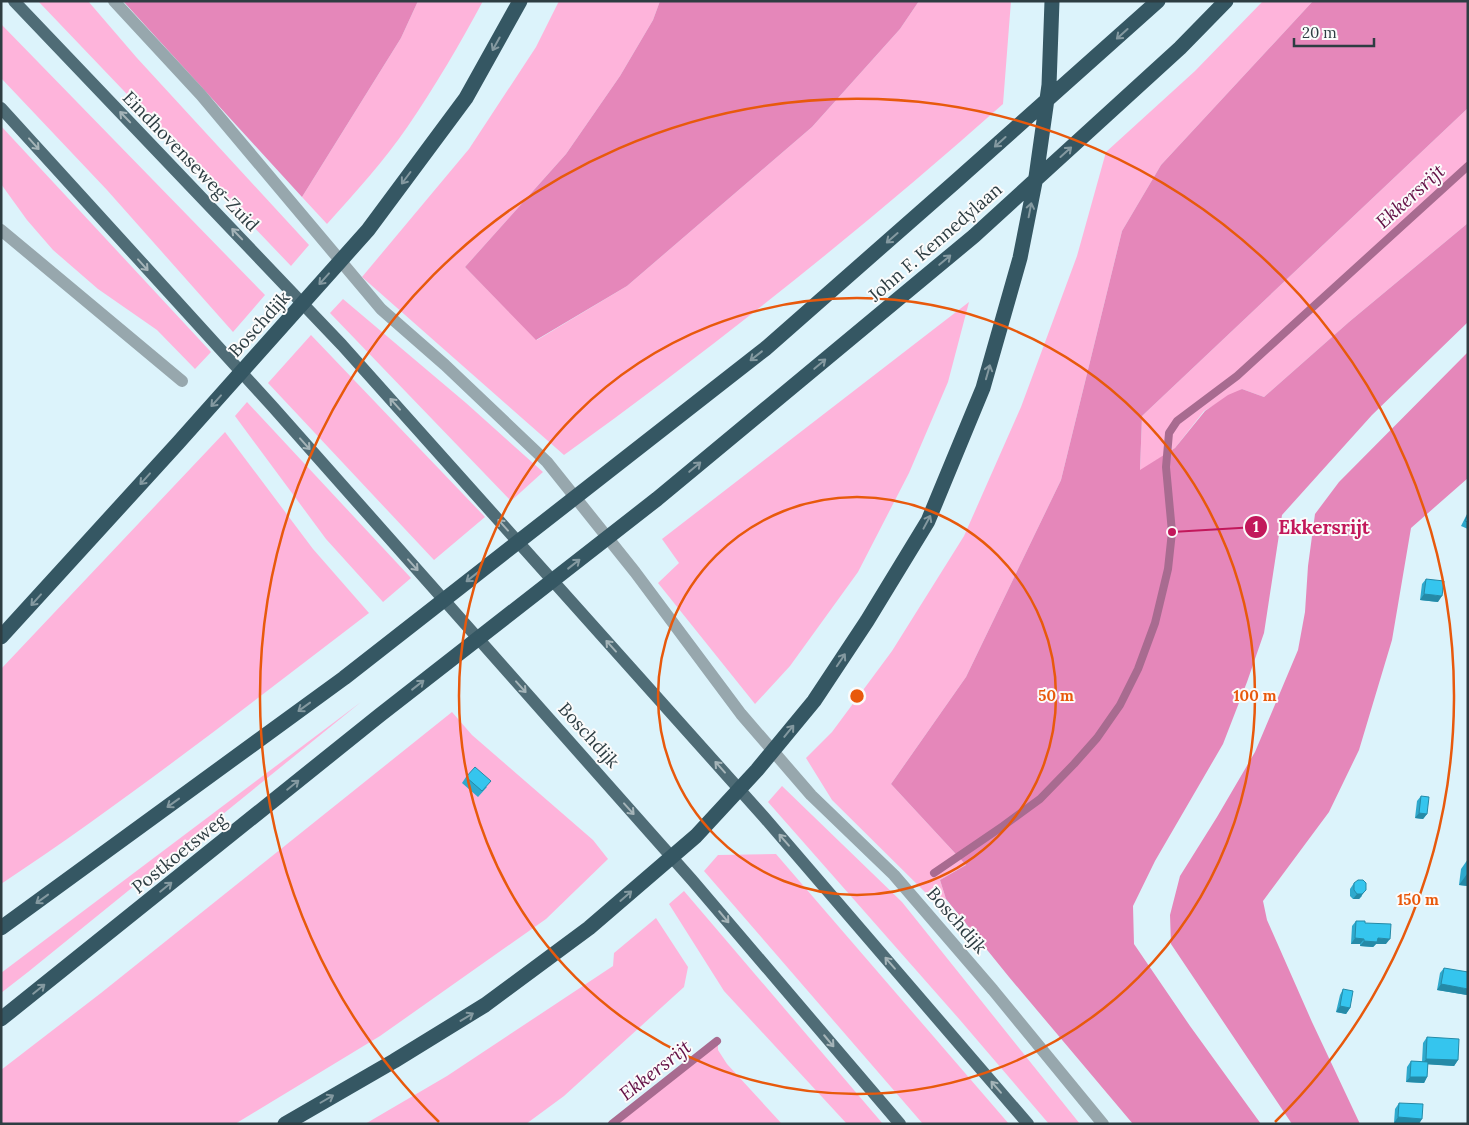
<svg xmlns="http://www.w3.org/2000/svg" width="1469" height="1125" viewBox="0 0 1469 1125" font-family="Lora,serif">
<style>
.green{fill:#feb4db}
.forest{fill:#e587ba}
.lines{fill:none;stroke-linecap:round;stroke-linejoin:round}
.stream{stroke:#a86b90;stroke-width:8}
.street{stroke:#97a7ad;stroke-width:12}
.primary{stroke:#4f6c76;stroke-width:12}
.highway{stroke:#355763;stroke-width:15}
.wall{fill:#2ea9cd}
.shaded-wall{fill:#258aa7}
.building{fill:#35c5ee;stroke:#258aa7}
.oneway{stroke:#8499a0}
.oneway2{stroke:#a5b4b8}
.ring{fill:none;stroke:#e8590c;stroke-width:2.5}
.labels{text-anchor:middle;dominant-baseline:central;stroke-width:4;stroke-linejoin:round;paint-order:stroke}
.street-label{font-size:18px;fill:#2d3d42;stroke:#fbfbfb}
.water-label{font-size:19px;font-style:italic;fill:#630f45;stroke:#fbfbfb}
.centre{fill:#e8590c;stroke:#fbfbfb;stroke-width:2.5}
.ring-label{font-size:15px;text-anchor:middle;font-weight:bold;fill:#e8590c;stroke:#fbfbfb;stroke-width:4;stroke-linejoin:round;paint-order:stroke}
.leader{fill:none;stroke:#c2185b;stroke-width:2}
.callout-dot{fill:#c2185b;stroke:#fbfbfb;stroke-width:2}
.mark-label{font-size:15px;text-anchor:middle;font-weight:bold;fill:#fff}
.callout-label{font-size:19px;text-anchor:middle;font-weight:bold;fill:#c2185b;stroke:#fbfbfb;stroke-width:4;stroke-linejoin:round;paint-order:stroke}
</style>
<rect width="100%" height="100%" fill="#dcf3fb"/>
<!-- green -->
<path class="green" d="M38 1H88L137 58 309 245 291 266Z
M418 1H483C460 44 435 86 408 126 384 161 355 193 327 224L302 197 401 38Z
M559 1H660L653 20 620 76 566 154 465 267 537 340 627 286 812 127 900 29 919 1H1011L1003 104C863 229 716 345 564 455L362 277 469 149 536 47Z
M1263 1H1313L1161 165 1122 231 1061 480 966 677 891 784 966 865 940 880 946 899 933 900 832 800 806 758 832 732 892 651 964 536 1021 407 1077 256 1106 152 1195 71Z
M1 24 265 295 233 332 107 190 1 78Z
M1468 108V223L1349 322 1264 397 1242 389 1204 411 1175 448 1140 471 1142 416Z
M1 126 211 352 195 369 157 330 98 289 53 250 27 220 1 184Z
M343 299 466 403 543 472 511 501 330 313Z
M969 302 948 382 909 473 858 572 790 666 755 704 658 583 679 563 662 539Z
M311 335 485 517 434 560 268 383Z
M247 402 411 578 383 602 326 539 235 416Z
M225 432 313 549 369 613C248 705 128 800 1 884V669Z
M361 702 28 972 1 993V973Z
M452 712 472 735 593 840 608 859 546 919 380 1036 235 1124H1V1070L101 993Z
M782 786 902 902 1080 1124H1049L960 1020 768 802Z
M776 854 1009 1124H923L704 871 718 855Z
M684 891 871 1110 883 1124H847L724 991 669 904Z
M656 918 688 967 684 987 564 1096 526 1124H365L447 1076 613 966 614 953Z
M718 1042V1050L727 1064 782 1124H614Z"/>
<!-- forest -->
<path class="forest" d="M123 1H418L401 38 302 197Z
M660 1H919L900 29 812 127 627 286 536 340 465 267 566 154 620 76 653 20Z
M1313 1H1468V108L1142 416 1140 470 1175 448 1205 411 1228 395 1242 389 1264 397 1349 322 1468 223V322L1372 415 1282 515 1264 633 1247 682 1223 744 1155 861 1133 906 1134 944 1190 1026 1261 1124H1133L1009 977 946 899 940 880 966 865 891 784 966 677 1061 480 1122 231 1161 165Z
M1468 352V478L1411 528 1392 640 1359 750 1329 812 1263 901 1267 920 1312 1022 1360 1124H1292L1173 947 1171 944 1170 915 1180 876 1217 817 1255 752 1298 650 1305 612 1308 566 1315 514 1339 482Z"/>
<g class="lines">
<!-- stream -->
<path class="stream" d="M934 873 1003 826 1040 799 1074 764 1097 738 1120 705 1138 669 1155 623 1168 569 1172 532 1166 467 1169 433 1177 421 1237 376 1468 166
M612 1124 717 1041"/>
<!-- street -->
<path class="street" d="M114 1 201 95 381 309 445 365 547 462 635 572 741 714 811 795 894 875 993 990 1103 1124
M1 230 182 381"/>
<!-- primary -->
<path class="primary" d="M14 1 342 345 764 817 1028 1124
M1 108 273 407 692 880 900 1124"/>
<!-- highway -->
<path class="highway" d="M1 637 178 443 368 230 466 98 520 1
M1 928 344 678 765 349 955 182 1158 1
M1 1019 380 715 657 499 974 236 1180 48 1226 1
M285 1124 394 1061 485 1005 589 928 696 836 757 770 814 701 867 621 928 521 983 388 1020 258 1036 177 1049 85 1052 1"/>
</g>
<!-- wall -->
<path class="wall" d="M1468 512V529L1461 526Z
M1426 579 1438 602 1420 600 1422 584Z
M466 777 487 787 478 797 462 783Z
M1421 796 1427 814 1423 819 1415 818 1417 801Z
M1468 859V886L1459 885 1461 869Z
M1354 883 1362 896 1359 899H1353L1350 896V889Z
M1356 921 1365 923 1386 944H1376L1373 947 1360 946V944H1351L1352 926Z
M1444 968 1467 995 1437 990 1440 973Z
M1343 989 1350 1008 1346 1014 1336 1012 1340 995Z
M1427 1037 1458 1060 1454 1066 1428 1064 1427 1077 1424 1083 1406 1082 1407 1067 1411 1061 1422 1062 1423 1043Z
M1399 1103 1422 1119 1394 1123 1395 1109Z"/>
<!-- shaded-wall -->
<path class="shaded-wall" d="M1424 594 1442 596 1438 602 1420 600Z
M1419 813 1427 814 1423 819 1415 818Z
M1467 874H1468V886L1459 885Z
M1366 890 1359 899H1353L1357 894Z
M1355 938 1364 939 1360 944H1351Z
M1378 938 1390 939 1386 944H1376L1373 947 1360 946 1364 941Z
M1441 984 1468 989V995H1467L1437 990Z
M1340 1006 1350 1008 1346 1014 1336 1012Z
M1426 1059 1458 1060 1454 1066 1422 1064Z
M1410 1077H1427L1424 1083 1406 1082Z
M1398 1117 1422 1119 1419 1124 1394 1123Z"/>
<!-- building -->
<path class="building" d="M1468 514V522L1465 521Z
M1426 579 1444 581 1442 596 1424 594Z
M475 767 491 781 482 791 466 777Z
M1421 796 1429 797 1427 814 1419 813Z
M1358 880H1363L1366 883V890L1362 894H1357L1354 890V883Z
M1356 921H1365V923L1391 924 1390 939 1378 938 1377 942 1364 941V939L1355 938Z
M1444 968 1468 972V989L1441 984Z
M1343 989 1353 991 1350 1008 1340 1006Z
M1427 1037 1459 1039 1458 1060 1426 1059Z
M1411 1061 1428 1062 1427 1077H1410Z
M1399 1103 1423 1104 1422 1119 1398 1117Z"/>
<!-- one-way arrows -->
<defs><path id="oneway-shaft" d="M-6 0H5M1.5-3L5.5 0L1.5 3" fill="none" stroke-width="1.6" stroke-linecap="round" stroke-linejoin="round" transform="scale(1.25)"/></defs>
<g class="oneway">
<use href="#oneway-shaft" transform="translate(1122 34) rotate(138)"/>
<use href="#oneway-shaft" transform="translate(496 44) rotate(119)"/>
<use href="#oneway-shaft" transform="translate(1000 142) rotate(138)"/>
<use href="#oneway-shaft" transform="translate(1066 152) rotate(-42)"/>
<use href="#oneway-shaft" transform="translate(406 178) rotate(127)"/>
<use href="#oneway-shaft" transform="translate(1030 210) rotate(-79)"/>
<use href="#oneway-shaft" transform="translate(892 238) rotate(139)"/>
<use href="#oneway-shaft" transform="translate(945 260) rotate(-40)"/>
<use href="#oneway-shaft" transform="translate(324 279) rotate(132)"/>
<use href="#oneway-shaft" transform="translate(756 356) rotate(142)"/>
<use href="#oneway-shaft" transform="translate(820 364) rotate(-40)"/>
<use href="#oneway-shaft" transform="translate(988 372) rotate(-74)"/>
<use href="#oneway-shaft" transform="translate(216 401) rotate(132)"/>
<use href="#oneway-shaft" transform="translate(695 467) rotate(-40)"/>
<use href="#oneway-shaft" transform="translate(145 479) rotate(132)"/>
<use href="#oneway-shaft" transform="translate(927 522) rotate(-62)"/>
<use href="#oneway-shaft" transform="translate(574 564) rotate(-38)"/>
<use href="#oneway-shaft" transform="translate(472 577) rotate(142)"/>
<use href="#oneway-shaft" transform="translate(36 600) rotate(132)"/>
<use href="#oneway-shaft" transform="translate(841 660) rotate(-56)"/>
<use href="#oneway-shaft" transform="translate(418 685) rotate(-38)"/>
<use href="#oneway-shaft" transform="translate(304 707) rotate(144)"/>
<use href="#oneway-shaft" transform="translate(789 731) rotate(-51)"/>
<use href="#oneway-shaft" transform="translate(293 785) rotate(-39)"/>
<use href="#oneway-shaft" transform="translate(173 803) rotate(144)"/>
<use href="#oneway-shaft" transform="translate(166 887) rotate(-39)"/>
<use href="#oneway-shaft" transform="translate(626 896) rotate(-41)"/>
<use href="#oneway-shaft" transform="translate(42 899) rotate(144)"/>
<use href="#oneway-shaft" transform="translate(39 989) rotate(-39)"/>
<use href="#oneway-shaft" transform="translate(467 1017) rotate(-31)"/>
<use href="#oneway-shaft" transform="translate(327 1099) rotate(-30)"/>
</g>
<g class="oneway2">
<use href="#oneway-shaft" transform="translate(125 117) rotate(-134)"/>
<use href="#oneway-shaft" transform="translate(34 144) rotate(48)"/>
<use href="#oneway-shaft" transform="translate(237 234) rotate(-134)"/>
<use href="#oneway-shaft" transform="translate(143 265) rotate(48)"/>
<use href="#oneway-shaft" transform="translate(395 404) rotate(-132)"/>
<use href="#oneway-shaft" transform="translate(305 444) rotate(48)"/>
<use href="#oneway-shaft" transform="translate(503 525) rotate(-132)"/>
<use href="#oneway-shaft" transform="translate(413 565) rotate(48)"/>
<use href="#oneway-shaft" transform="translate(611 646) rotate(-132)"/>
<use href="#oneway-shaft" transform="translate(521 687) rotate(48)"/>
<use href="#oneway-shaft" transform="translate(720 767) rotate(-132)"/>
<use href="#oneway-shaft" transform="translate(629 809) rotate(48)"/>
<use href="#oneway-shaft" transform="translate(784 840) rotate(-131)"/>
<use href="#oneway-shaft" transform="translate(724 917) rotate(50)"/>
<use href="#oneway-shaft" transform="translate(890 963) rotate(-131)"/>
<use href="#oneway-shaft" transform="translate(829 1041) rotate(50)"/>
<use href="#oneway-shaft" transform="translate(996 1087) rotate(-131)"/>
</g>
<!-- distance rings -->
<g class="ring">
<circle cx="857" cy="696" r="199"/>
<circle cx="857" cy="696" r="398"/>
<path d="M439 1122A597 597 0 1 1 1275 1122"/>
</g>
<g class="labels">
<!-- street labels -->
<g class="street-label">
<text transform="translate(191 161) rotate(46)">Eindhovenseweg-Zuid</text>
<text transform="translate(935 242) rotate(-41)">John F. Kennedylaan</text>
<text transform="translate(259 324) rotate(-48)">Boschdijk</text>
<text transform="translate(589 735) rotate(48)">Boschdijk</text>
<text transform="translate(179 853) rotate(-39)">Postkoetsweg</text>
<text transform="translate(957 920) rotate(49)">Boschdijk</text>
</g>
<!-- water labels -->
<g class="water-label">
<text transform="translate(1410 196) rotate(-42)">Ekkersrijt</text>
<text transform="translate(655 1070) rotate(-38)">Ekkersrijt</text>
</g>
</g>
<circle cx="857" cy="696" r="8" class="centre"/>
<g class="ring-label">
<text x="1056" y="701">50 m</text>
<text x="1255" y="701">100 m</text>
<text x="1418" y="905">150 m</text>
</g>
<!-- callouts -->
<path class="leader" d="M1172 532L1256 527"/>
<g class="callout-dot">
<circle cx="1172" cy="532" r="5"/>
<circle cx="1256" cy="527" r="12"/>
</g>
<g class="mark-label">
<text x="1256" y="532">1</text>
</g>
<g class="callout-label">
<text x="1324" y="534">Ekkersrijt</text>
</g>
<!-- border -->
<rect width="1469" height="1125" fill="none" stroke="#2d3d42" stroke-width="5"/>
<!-- scale -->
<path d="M1294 38v8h80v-8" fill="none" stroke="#2d3d42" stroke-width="2.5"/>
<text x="1302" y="38" font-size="15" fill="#2d3d42" stroke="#fbfbfb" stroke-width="4" paint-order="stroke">20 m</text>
</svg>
